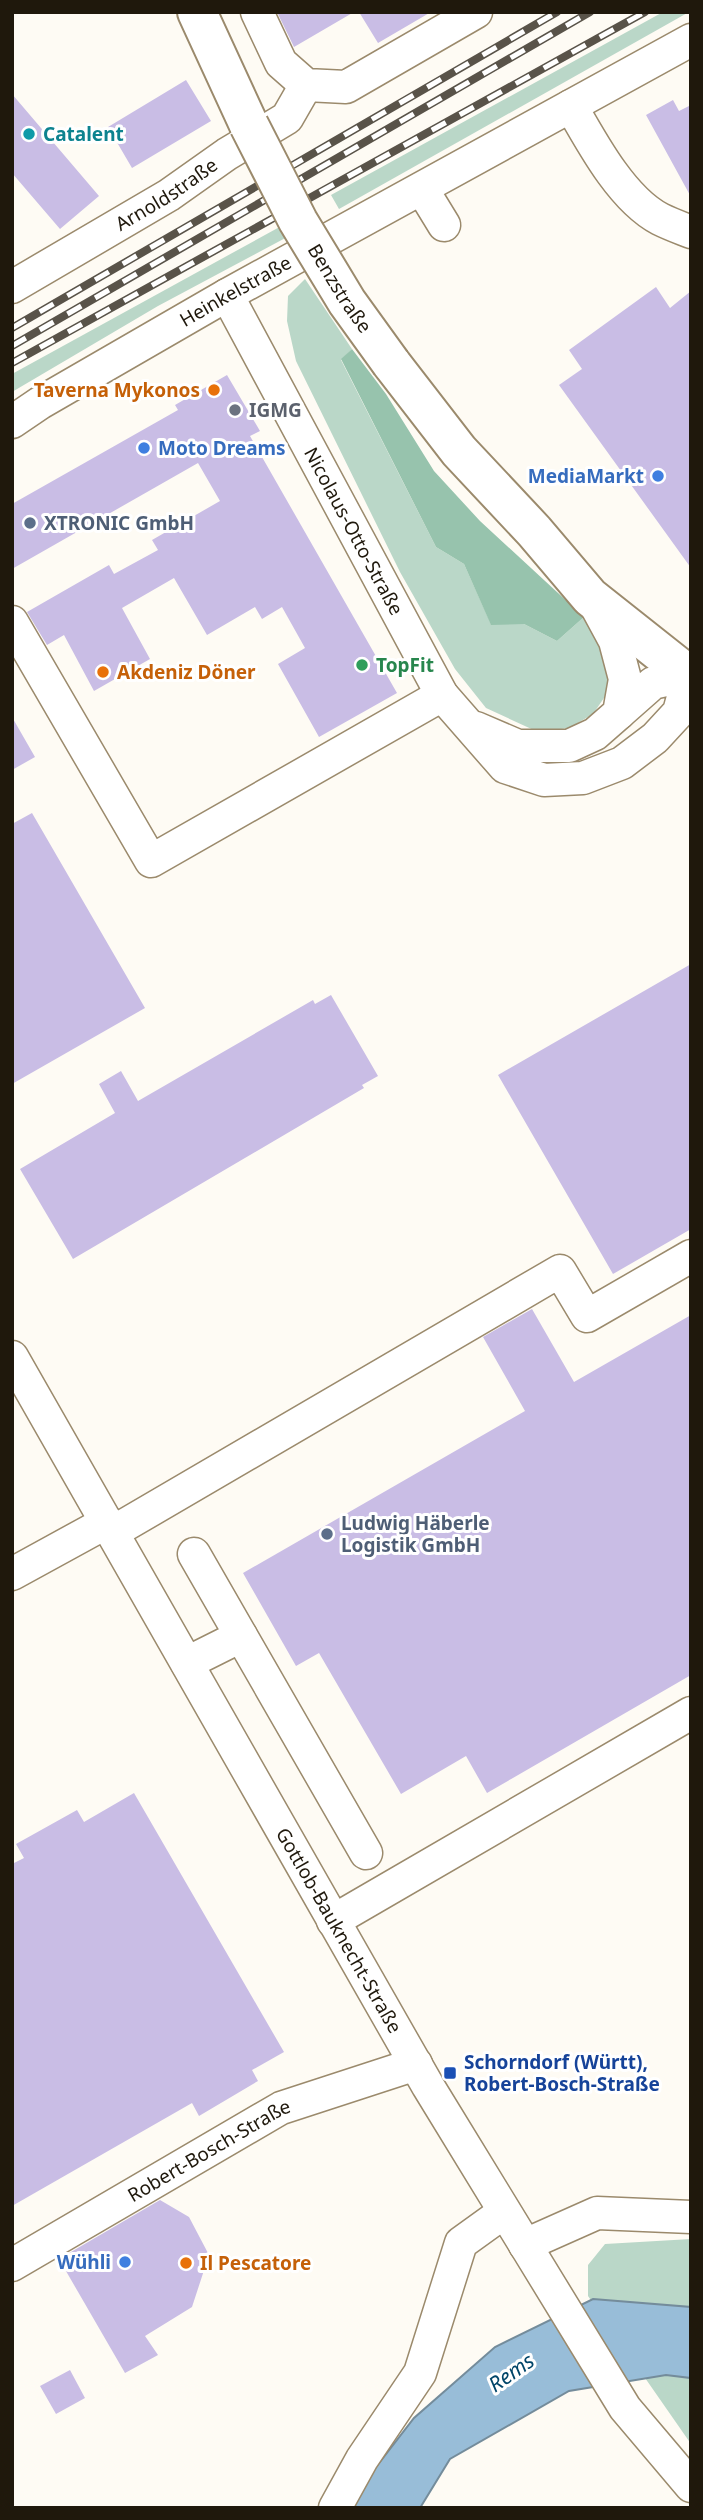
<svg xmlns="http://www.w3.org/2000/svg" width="703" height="2520" viewBox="0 0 703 2520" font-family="'Noto Sans',sans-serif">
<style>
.green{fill:#bad7c8}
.forest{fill:#97c3ad}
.water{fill:#98bdd8;stroke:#748c9b;stroke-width:2}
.building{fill:#c9bde5}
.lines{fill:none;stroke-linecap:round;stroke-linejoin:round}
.minor-casing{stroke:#9b8a6c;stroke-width:35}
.major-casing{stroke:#9b8a6c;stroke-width:42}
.minor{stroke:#fff;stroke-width:32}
.major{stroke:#fff;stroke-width:38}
.rail-casing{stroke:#595349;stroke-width:8}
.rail{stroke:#fff;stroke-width:5;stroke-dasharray:16;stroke-linecap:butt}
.major-bridge-casing{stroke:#9b8a6c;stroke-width:42;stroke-linecap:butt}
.major-bridge{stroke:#fff;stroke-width:38}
.culture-dot{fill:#0f9aa8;stroke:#fff;stroke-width:2.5}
.food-dot{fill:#e8710a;stroke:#fff;stroke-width:2.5}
.worship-dot{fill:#6b7280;stroke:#fff;stroke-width:2.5}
.shop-dot{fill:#3f7fe0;stroke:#fff;stroke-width:2.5}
.service-dot{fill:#5c6f8a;stroke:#fff;stroke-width:2.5}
.leisure-dot{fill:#2e9e5b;stroke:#fff;stroke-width:2.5}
.transit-dot{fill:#1a4fb4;stroke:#fff;stroke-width:2.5}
.labels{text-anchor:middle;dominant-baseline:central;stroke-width:6;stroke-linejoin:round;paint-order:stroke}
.culture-label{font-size:19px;font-weight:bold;fill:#0d838f;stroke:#fff;text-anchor:start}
.street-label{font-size:19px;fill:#1f180c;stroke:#fff}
.food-label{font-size:19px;font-weight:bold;fill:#c56008;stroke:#fff;text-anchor:start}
.worship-label{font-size:19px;font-weight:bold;fill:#5b616d;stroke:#fff;text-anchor:start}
.shop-label{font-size:19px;font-weight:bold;fill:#366cbe;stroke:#fff;text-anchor:end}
.service-label{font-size:19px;font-weight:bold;fill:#4e5e75;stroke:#fff;text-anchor:start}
.leisure-label{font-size:19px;font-weight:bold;fill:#27864d;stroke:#fff;text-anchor:start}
.transit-label{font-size:19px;font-weight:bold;fill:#164399;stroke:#fff;text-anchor:start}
.water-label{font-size:21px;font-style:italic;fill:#004569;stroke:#fff}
</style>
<rect width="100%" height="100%" fill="#fefbf4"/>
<!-- green -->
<path class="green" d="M663 12H689L339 209 331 195Z
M285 224 291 235 158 306 12 392V374Z
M305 279 352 349 341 360 436 547 464 564 491 624H524L557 641 584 617 606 647 611 674 606 695 593 714 569 728 538 732 486 708 455 669 400 572 296 361 287 321 288 296Z
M691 2239V2444L588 2296V2265L605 2244Z"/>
<!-- forest -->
<path class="forest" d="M352 349 386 394 434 471 480 521 584 617 557 641 524 624 491 625 464 564 436 547 341 359Z"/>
<!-- water -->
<path class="water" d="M593 2299 691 2307V2378L666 2375 569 2391 450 2459 420 2508H347L349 2502 414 2418 495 2347Z"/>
<!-- building -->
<path class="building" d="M277 12H354L294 47Z
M359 12H431L378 43Z
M186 80 211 121 132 168 108 127Z
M12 94 99 196 60 229 12 173Z
M673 100 679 111 691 105V197L646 115Z
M656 287 670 308 691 291V568L559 385 582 369 569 350Z
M227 375 260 431 250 436 397 693 319 737 278 664 305 648 282 607 262 619 255 607 207 635 174 578 122 608 150 659 94 691 64 635 47 645 27 612 109 565 114 574 158 550 152 540 220 501 198 463 12 569V504L178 410 175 405Z
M12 717 35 757 12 770Z
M32 813 145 1008 12 1084V824Z
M691 964V1229L613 1274 498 1075Z
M331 995 378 1076 362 1085 364 1088 73 1259 20 1169 115 1113 99 1084 121 1071 138 1101 313 1000 315 1004Z
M532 1309 574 1382 691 1315V1675L487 1793 466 1756 401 1794 319 1653 296 1666 243 1573 525 1411 483 1337Z
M134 1793 284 2052 252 2070 258 2081 199 2116 192 2103 12 2206V1864L24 1858 16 1844 77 1810 84 1822Z
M160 2200 189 2217 209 2255 192 2307 145 2336 158 2355 125 2373 59 2259Z
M70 2370 85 2398 56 2414 40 2386Z"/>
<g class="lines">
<defs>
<g id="minor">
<path d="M257 12 281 63 306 85 346 87 476 12"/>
<path d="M571 106C592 143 622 199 660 219 670 224 681 228 691 232"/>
<path d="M422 189 444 225"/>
<path id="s1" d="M12 287 169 195 227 154 287 118 306 85"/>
<path id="s2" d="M227 295 442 695 505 767 544 780 583 778 622 763 655 738 679 712 689 675 653 683 619 713"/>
<path id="s3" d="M12 422 40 403 227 295 691 40"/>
<path d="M12 622 151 861 442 695"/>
<path d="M476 728 518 746H569L595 734 619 713 625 679 615 641 595 604"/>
<path id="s4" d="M12 1357 428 2086 625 2408 691 2486"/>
<path d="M113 1532 560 1271 587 1316 691 1256"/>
<path d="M194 1554 366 1853"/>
<path d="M12 1574 107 1522"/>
<path d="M187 1663 241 1636"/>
<path d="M333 1921 691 1713"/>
<path d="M525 2245 597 2213 691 2217"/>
<path id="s5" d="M12 2265 281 2108 416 2064"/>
<path d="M335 2508 362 2459 420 2373 461 2243 504 2212"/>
</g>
<path id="major" d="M197 12 249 125
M391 363 459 451 534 531 590 597 691 677"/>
</defs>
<!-- minor casing -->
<use href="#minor" class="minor-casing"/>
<!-- major casing -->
<use href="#major" class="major-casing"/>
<!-- minor -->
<use href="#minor" class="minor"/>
<!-- major -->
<use href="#major" class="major"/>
<defs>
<path id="rail" d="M12 328 557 12
M12 346 590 12
M12 363 645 12"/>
</defs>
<!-- rail casing -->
<use href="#rail" class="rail-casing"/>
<!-- rail -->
<use href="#rail" class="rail"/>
<defs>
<g id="major-bridge">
<path id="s6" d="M249 125 298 221 347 302 391 363"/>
</g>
</defs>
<!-- major-bridge casing -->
<use href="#major-bridge" class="major-bridge-casing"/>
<!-- major-bridge -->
<use href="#major-bridge" class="major-bridge"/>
</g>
<!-- markers -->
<circle class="culture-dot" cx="29" cy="134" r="7"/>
<g class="food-dot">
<circle cx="214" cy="390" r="7"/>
<circle cx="103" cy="672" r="7"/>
<circle cx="186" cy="2263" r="7"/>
</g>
<circle class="worship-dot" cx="235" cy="410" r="7"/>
<g class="shop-dot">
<circle cx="144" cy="448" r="7"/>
<circle cx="658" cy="476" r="7"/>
<circle cx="125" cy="2262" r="7"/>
</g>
<g class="service-dot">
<circle cx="30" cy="523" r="7"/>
<circle cx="327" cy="1534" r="7"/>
</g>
<circle class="leisure-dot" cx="362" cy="665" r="7"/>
<rect class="transit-dot" x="443" y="2066" width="14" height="14" rx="3.5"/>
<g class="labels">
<!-- culture labels -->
<g class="culture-label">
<text x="43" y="134">Catalent</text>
</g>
<!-- street labels -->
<g class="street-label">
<text stroke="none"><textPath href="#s1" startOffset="180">Arnoldstraße</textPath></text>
<text stroke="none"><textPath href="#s6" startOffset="187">Benzstraße</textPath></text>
<text stroke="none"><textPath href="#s3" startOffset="259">Heinkelstraße</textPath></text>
<text stroke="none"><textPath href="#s2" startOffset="268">Nicolaus-Otto-Straße</textPath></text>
<text stroke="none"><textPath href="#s4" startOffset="660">Gottlob-Bauknecht-Straße</textPath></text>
<text stroke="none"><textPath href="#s5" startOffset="228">Robert-Bosch-Straße</textPath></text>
</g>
<!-- food labels -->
<g class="food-label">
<text x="200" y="390" text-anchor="end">Taverna Mykonos</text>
<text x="117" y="672">Akdeniz Döner</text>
<text x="200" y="2263">Il Pescatore</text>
</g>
<!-- worship labels -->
<g class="worship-label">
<text x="249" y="410">IGMG</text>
</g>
<!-- shop labels -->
<g class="shop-label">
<text x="158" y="448" text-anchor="start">Moto Dreams</text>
<text x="644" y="476">MediaMarkt</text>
<text x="111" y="2262">Wühli</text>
</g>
<!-- service labels -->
<g class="service-label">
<text x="44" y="523">XTRONIC GmbH</text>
<text x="341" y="1523">Ludwig Häberle<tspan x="341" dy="22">Logistik GmbH</tspan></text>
</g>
<!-- leisure labels -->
<g class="leisure-label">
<text x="376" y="665">TopFit</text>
</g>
<!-- transit labels -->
<g class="transit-label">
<text x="464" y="2062">Schorndorf (Württ),<tspan x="464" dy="22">Robert-Bosch-Straße</tspan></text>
</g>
<!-- water labels -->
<g class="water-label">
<text transform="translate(511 2372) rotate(-35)">Rems</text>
</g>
</g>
<!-- border -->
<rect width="703" height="2520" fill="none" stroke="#1f180c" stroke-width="28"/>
</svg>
